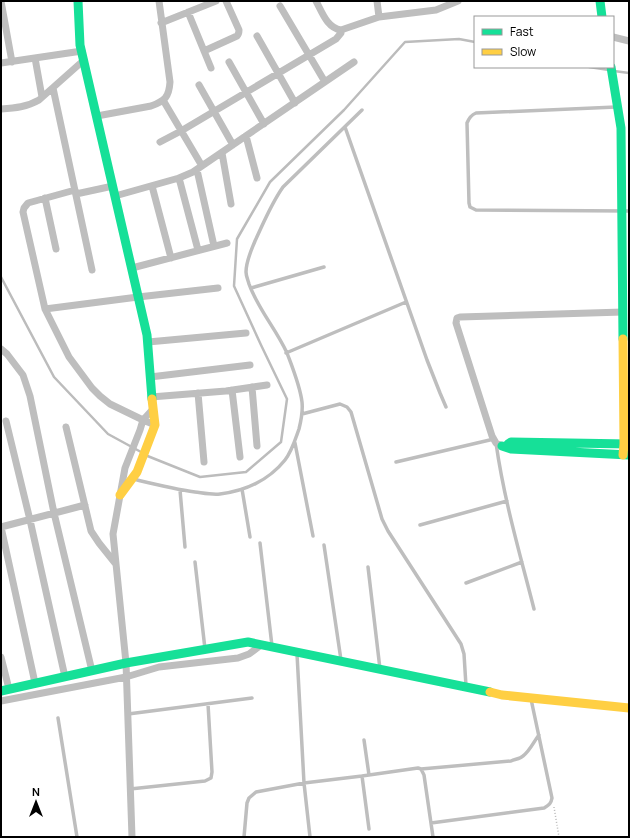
<svg xmlns="http://www.w3.org/2000/svg" width="630" height="838" viewBox="0 0 630 838" font-family="Manrope,sans-serif">
<style>
.lines{fill:none;stroke-linecap:round;stroke-linejoin:round}
.stream{stroke:#bcbcbc;stroke-width:2.5}
.path{stroke:#b8b8b8;stroke-width:1.5;stroke-dasharray:1 2;stroke-linecap:butt}
.lane{stroke:#bebebe;stroke-width:3.5}
.street{stroke:#bebebe;stroke-width:7}
.fast{stroke:#16e098;stroke-width:9}
.slow{stroke:#ffcf43;stroke-width:9}
</style>
<rect width="100%" height="100%" fill="#fff"/>
<g class="lines">
<!-- stream -->
<path class="stream" d="M589 67 609 70
M614 71 629 73
M1 277 54 377 108 434 141 452
M145 455 200 477 246 472 281 442 287 399 261 345 234 286 237 239 270 182 344 110 405 42 459 39 475 42"/>
<!-- path -->
<path class="path" d="M554 807 559 837"/>
<!-- lane -->
<path class="lane" d="M616 107 476 113C471 115 469 118 467 123L469 203 470 207 476 210 629 211
M345 127 427 360 440 393 446 407
M251 288 324 267
M286 353 406 302
M302 414 340 404 347 407 351 412 382 519 388 531 461 644 464 654 466 686
M295 443 313 536
M496 443C504 500 520 554 534 609
M396 462 494 439
M133 479C154 484 174 489 195 492 203 493 212 495 220 494 245 491 269 480 285 460 292 451 295 440 299 429 301 421 303 411 302 402 300 386 293 369 287 353 276 329 258 309 249 284 248 280 246 276 246 272 246 261 251 251 255 241 264 222 271 204 283 187L362 110
M242 489 250 537
M180 490 185 547
M420 525 507 501
M260 543 272 646
M324 545 341 660
M195 562 205 649
M368 567 380 669
M466 583 522 562
M297 654 304 783 310 837
M128 714 252 698
M58 718 77 837
M364 740 369 775
M421 769 511 761C515 759 520 759 523 756 530 751 534 741 539 735
M362 776 369 829
M130 789 205 781 211 778 212 772 208 704
M431 823 544 808C549 805 551 804 552 798L531 699
M244 837 247 803 249 798 256 792 304 783 362 776 418 768 421 769 424 775 433 837"/>
<!-- street -->
<path class="street" d="M1 1 12 62
M316 1C322 12 327 28 341 30L379 17
M377 1 379 17 436 10 458 1
M280 6 325 82
M188 12 211 68
M161 23 216 1
M257 36 295 103
M613 37 629 41
M204 51 237 36C239 34 239 32 239 30L226 1
M35 58 42 97
M229 62 264 124
M1 63 82 51
M199 85 233 145
M53 88 92 270
M163 100 202 166
M1 109C15 108 27 107 39 100L84 60
M97 116 151 106C165 101 169 97 170 82L159 1
M246 136 257 178
M160 142 181 131 336 39 341 33V30
M222 153 231 204
M197 170 214 246
M179 178 198 250
M152 186 171 258
M75 190 28 203 24 208 23 212 45 309 69 357 92 388 100 396 110 404 143 420 155 425
M76 194 113 186
M115 196 179 178 193 172 354 62
M45 198 56 249
M132 268 227 243
M45 309 138 297 218 288
M148 342 246 333
M1 349 7 354 23 375 30 396 54 513 92 671
M150 377 250 365
M252 387 257 446
M232 390 240 457
M198 393 204 462
M151 397 226 391 267 385
M6 421 30 520 65 677
M66 427 91 531 99 543 115 563
M502 446 496 443 492 436 456 323 457 318 460 317 623 312
M1 527 35 683
M1 527 85 505
M1 657 9 689
M1 701 126 677 159 667 238 658 249 654 261 645
M132 837 126 663 113 534 125 468 140 430 143 420 153 409"/>
<!-- fast -->
<path class="fast" d="M78 1 80 45 147 335 152 399
M600 1 602 17
M611 67 621 128 623 339
M508 444 511 442 629 444
M502 446 511 449 629 455
M1 691 126 663 248 642 490 692"/>
<!-- slow -->
<path class="slow" d="M623 455 624 444 623 339
M120 495 137 472 155 425 152 399
M490 692 502 695 629 708"/>
</g>
<!-- border -->
<rect width="630" height="838" fill="none" stroke="#000000" stroke-width="4"/>
<!-- legend -->
<rect x="474" y="16" width="140" height="52" fill="#ffffff" stroke="#999999"/>
<rect x="482" y="29" width="20" height="6" fill="#16e098" stroke="#999999"/>
<text x="510" y="36" font-size="12" fill="#000000">Fast</text>
<rect x="482" y="49" width="20" height="6" fill="#ffcf43" stroke="#999999"/>
<text x="510" y="56" font-size="12" fill="#000000">Slow</text>
<!-- north arrow -->
<g transform="translate(36 802)" stroke="#ffffff" stroke-width="3" paint-order="stroke">
<path d="M0-3L7 15L0 10L-7 15Z" fill="#000000"/>
<text y="-6" font-size="11" font-weight="bold" text-anchor="middle" fill="#000000">N</text>
</g>
</svg>
